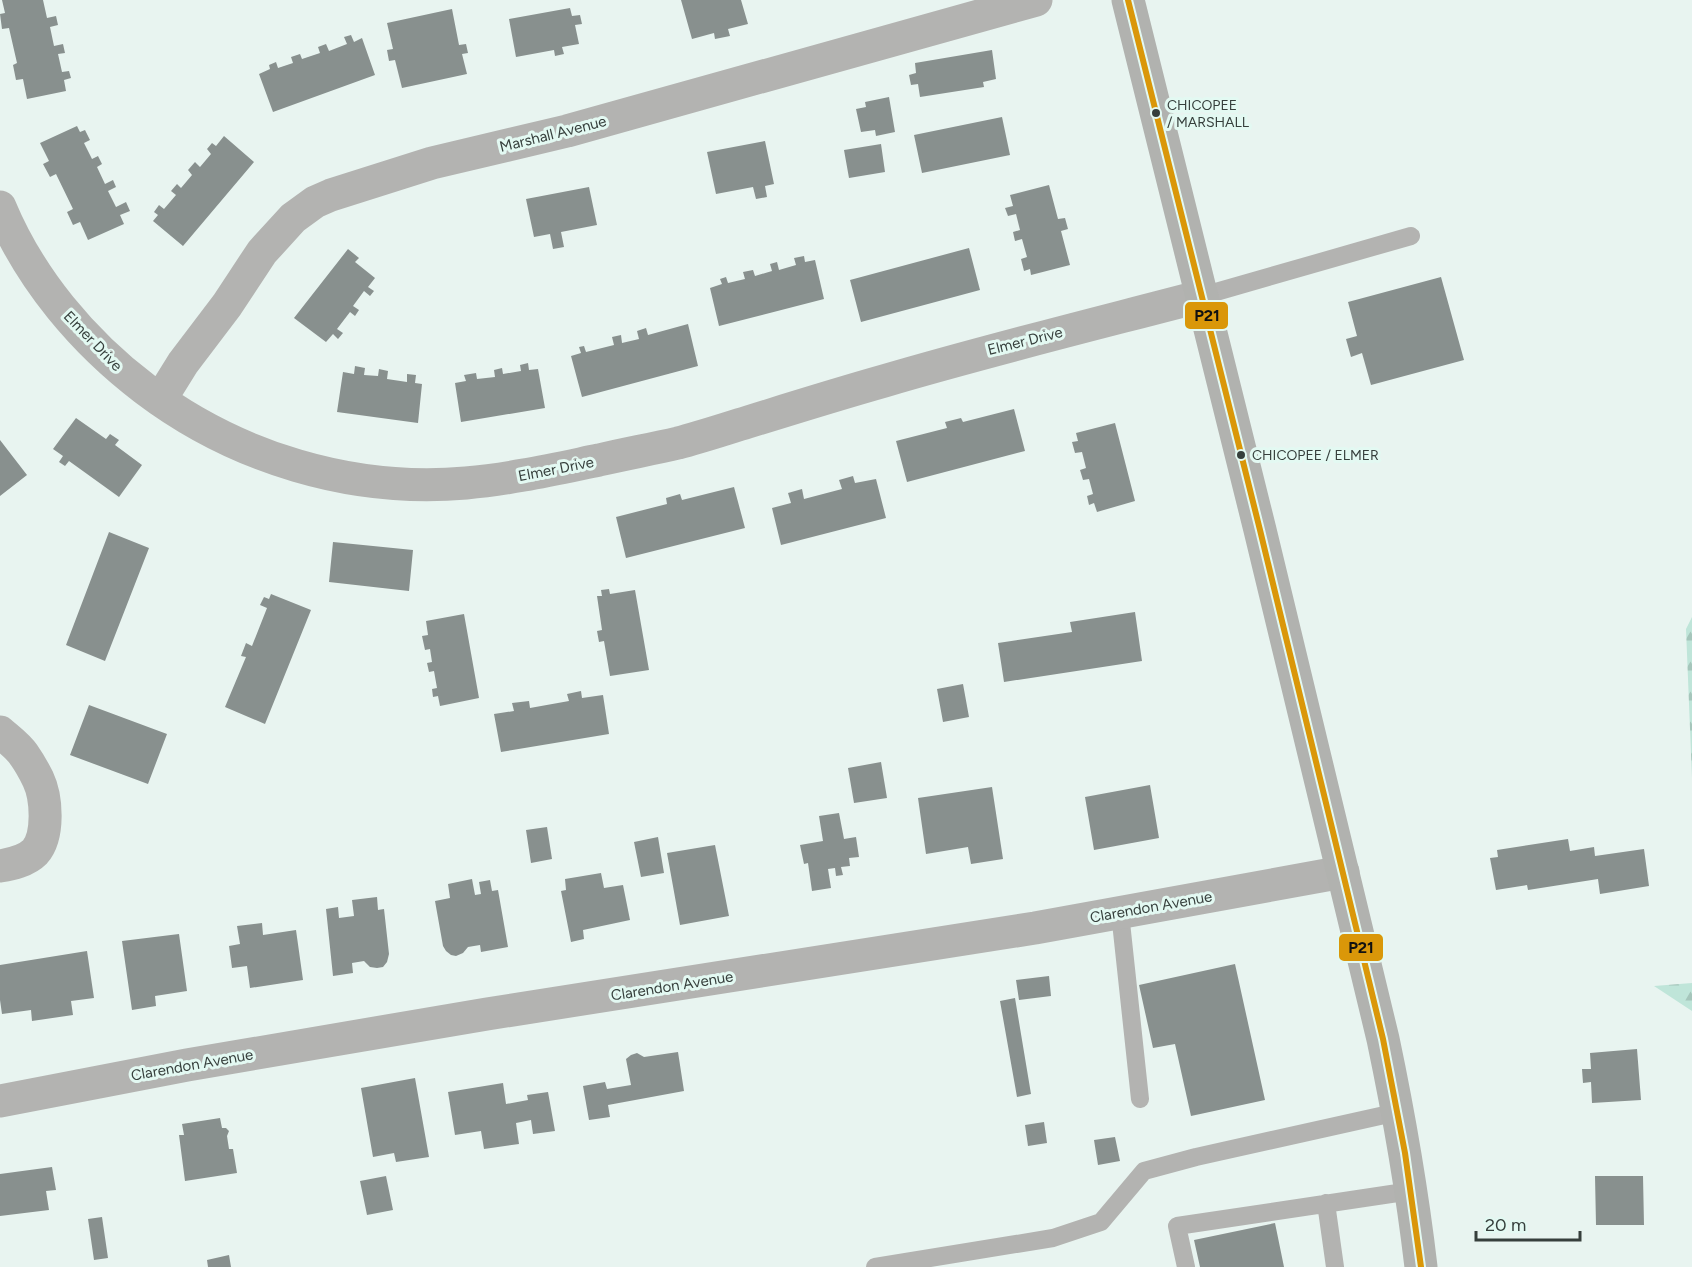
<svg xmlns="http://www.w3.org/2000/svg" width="1692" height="1267" viewBox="0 0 1692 1267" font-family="Figtree,sans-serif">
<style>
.forest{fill:url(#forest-firs)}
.building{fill:#88908e}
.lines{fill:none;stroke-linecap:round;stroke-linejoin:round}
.lane{stroke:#b3b3b1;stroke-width:18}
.street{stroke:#b3b3b1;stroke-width:33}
.secondary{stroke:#b1b2af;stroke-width:33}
.bus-1-casing{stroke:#e3f9f2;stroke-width:10}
.bus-1{stroke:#da9709;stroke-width:6}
.bus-dot{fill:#363f3c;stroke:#e3f9f2;stroke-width:2}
.labels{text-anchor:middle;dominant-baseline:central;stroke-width:6;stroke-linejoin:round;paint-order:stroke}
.bus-label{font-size:14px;fill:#363f3c;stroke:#e3f9f2;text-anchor:start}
.street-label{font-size:15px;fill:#363f3c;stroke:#e3f9f2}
.line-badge{stroke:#e3f9f2;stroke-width:2}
.pale-badge-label{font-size:16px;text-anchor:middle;font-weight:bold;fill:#111}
</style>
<defs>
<pattern id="forest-firs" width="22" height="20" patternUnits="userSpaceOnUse" patternTransform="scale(1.5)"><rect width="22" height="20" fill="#bfe5d9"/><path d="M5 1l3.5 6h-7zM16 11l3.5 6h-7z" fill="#a5c6bb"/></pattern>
</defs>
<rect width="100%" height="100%" fill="#e8f4f0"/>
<!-- forest -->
<path class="forest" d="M1692 617V778L1686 629Z
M1692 983V1011L1654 986Z"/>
<!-- building -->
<path class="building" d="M2 0H43L47 18 56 16 58 25 50 27 54 46 63 44 65 53 58 54 62 72 69 71 71 78 64 80 66 91 27 99 23 79 16 80 13 65 17 63 9 28 2 29 0 14 5 13Z
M681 0H741L748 24 728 29 730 36 715 39 714 33 692 39Z
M570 8 572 16 580 15 582 24 575 25 579 44 562 47 564 54 555 56 554 50 516 57 509 19Z
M452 9 459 45 466 44 468 53 462 54 467 74 402 88 395 60 389 61 387 50 393 49 387 23Z
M351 35 354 42 362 38 375 75 273 112 259 74 270 69 269 65 276 62 278 68 293 63 291 57 300 54 302 59 320 53 318 47 326 44 329 51 347 44 344 37Z
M992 50 996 79 983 82 984 87 920 97 918 84 911 85 909 75 916 73 915 63Z
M889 97 895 132 876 136 875 130 861 132 856 109 866 107 865 102Z
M1002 117 1010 155 922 173 914 135Z
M77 126 80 132 85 130 90 140 84 143 92 159 98 156 102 164 97 167 105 184 113 180 116 187 108 191 116 207 126 202 130 211 120 215 124 224 88 240 80 222 73 225 67 212 73 209 56 174 50 177 43 164 49 161 40 143Z
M224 136 254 162 183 246 153 221 158 215 154 212 159 205 164 209 176 195 171 191 177 184 181 188 192 175 188 170 195 162 200 167 211 154 207 149 212 143 216 146Z
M765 141 774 184 765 186 767 197 756 199 753 187 716 194 707 152Z
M881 144 885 172 849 178 844 150Z
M1049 185 1058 219 1065 218 1068 229 1061 231 1070 265 1031 275 1030 269 1024 271 1021 259 1027 257 1022 239 1015 241 1013 232 1020 230 1016 214 1008 216 1005 208 1013 206 1010 195Z
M589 187 597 225 561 232 564 247 553 249 550 234 534 237 526 199Z
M969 248 980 290 861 322 850 280Z
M348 249 359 258 355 262 375 278 368 287 374 291 370 296 364 291 353 306 359 310 355 316 350 312 337 329 343 333 338 339 333 334 326 342 294 318Z
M804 256 805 262 815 260 824 299 719 326 710 288 722 284 720 279 726 277 728 283 745 279 743 272 753 270 755 276 772 271 770 264 777 262 779 270 796 265 794 258Z
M1441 277 1464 360 1371 385 1362 353 1351 357 1346 339 1357 336 1348 302Z
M688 324 698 366 582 397 571 356 581 353 579 347 584 346 586 352 614 345 612 337 621 335 622 343 639 339 637 331 646 328 648 335Z
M528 363 529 370 538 369 545 408 461 422 455 383 466 381 464 375 476 373 477 379 495 377 494 370 502 368 503 374 521 371 520 365Z
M355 366 365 368 364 375 378 376 379 369 388 371 387 379 407 382V374L416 375 415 383 422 384 418 423 337 412 343 372 354 374Z
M1014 409 1025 451 907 482 896 441 947 428 945 422 961 418 963 422Z
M76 418 106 439 110 434 119 440 115 445 142 465 119 497 69 461 65 466 59 462 63 456 53 449Z
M1115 423 1135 501 1097 512 1094 503 1089 505 1087 496 1093 494 1089 479 1083 480 1080 470 1086 468 1082 452 1075 453 1072 442 1078 441 1076 433Z
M0 440 27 475 0 496Z
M853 476 855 483 876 479 886 518 781 545 772 508 791 503 788 493 802 489 804 499 842 489 839 480Z
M734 487 745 528 626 558 616 517 667 504 666 498 680 494 682 500Z
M109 532 149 548 105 661 66 645Z
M333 542 413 550 409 591 329 582Z
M609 589 610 594 635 590 649 670 610 676 604 641 599 642 597 631 602 630 597 596H602L601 590Z
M271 594 311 610 265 724 225 707 246 657 241 656 246 643 252 646 267 608 260 605 264 597 269 599Z
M1135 612 1142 661 1004 682 998 643 1072 632 1070 622Z
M464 614 479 698 440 706 438 696 433 697 432 689 437 688 434 671 429 672 427 663 432 662 430 649 425 650 422 636 428 635 426 621Z
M963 684 969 717 943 722 937 689Z
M581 691 582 698 603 695 609 734 501 752 494 714 514 711 512 703 529 701 530 708 569 701 567 694Z
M89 705 167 734 148 784 70 755Z
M881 762 887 798 854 803 848 768Z
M1150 785 1159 838 1094 850 1085 797Z
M992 787 1003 859 971 864 968 847 926 854 918 798Z
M839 813 844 839 856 837 859 857 849 858 850 866 841 867 843 875 836 876 835 868 828 869 831 888 812 891 808 863 804 864 800 845 823 841 819 816Z
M547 827 552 859 531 863 526 830Z
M658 837 664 873 641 877 634 842Z
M1568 839 1570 851 1594 847 1595 856 1644 849 1649 886 1600 894 1598 879 1528 890 1527 885 1496 890 1490 858 1498 857 1497 850Z
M715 845 729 916 680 925 667 853Z
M601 873 604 888 623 885 630 920 583 930 584 939 571 942 561 891 566 890 565 879Z
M472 879 475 895 481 894 479 882 490 880 492 891 498 890 508 947 481 952 480 945 468 947 463 953 456 956 451 955 446 951 443 946 435 901 450 898 448 884Z
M377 897 378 910 384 909 389 954 387 962 383 967 377 968 370 967 364 961 352 963 353 973 333 976 326 909 338 907 339 918 354 916 352 900Z
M262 923 263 935 296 930 303 980 250 988 247 966 232 968 229 946 240 944 237 926Z
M179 934 187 991 155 996 156 1006 132 1010 122 941Z
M87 951 94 998 71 1001 73 1015 32 1021 31 1010 2 1014 0 1000V965Z
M1235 964 1265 1100 1191 1116 1175 1044 1153 1048 1139 985Z
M1049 976 1051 996 1019 1000 1016 980Z
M1015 998 1031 1094 1017 1097 1000 1001Z
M1637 1049 1641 1100 1592 1103 1591 1082 1583 1083 1582 1069H1591L1590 1053Z
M678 1052 684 1091 608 1105 610 1117 589 1120 583 1086 605 1082 607 1089 631 1085 626 1059 631 1055 637 1053 644 1057Z
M415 1078 429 1157 396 1162 394 1153 373 1157 361 1088Z
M503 1083 506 1104 528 1100 527 1095 548 1092 555 1131 533 1134 531 1120 516 1123 519 1144 484 1149 481 1131 455 1135 448 1092Z
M220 1118 222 1128H226L229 1131 227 1136 229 1149H233L237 1173 185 1181 179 1135H184L182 1124Z
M1044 1122 1047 1143 1028 1146 1025 1125Z
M1115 1137 1120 1161 1098 1165 1094 1140Z
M52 1167 56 1190 46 1191 49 1210 0 1216V1174Z
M386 1176 393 1210 367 1215 360 1181Z
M1595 1176H1643L1644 1225H1596Z
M102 1217 108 1258 94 1260 88 1219Z
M1275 1223 1284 1267H1200L1194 1240Z
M229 1255 231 1267H208L207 1260Z"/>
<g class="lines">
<!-- lane -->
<path class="lane" d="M1202 296 1411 236
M1120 913 1140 1099
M1326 1203 1335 1267
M875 1267 1053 1238 1101 1222 1144 1171 1196 1157 1398 1112
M1186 1267 1177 1226 1411 1191"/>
<!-- street -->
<path class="street" d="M0 207C30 279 83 342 145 389 236 458 352 493 466 483 511 479 555 469 599 460 625 454 652 449 678 443 701 437 725 429 748 422 793 408 838 394 884 381 989 350 1095 324 1202 296
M160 400 183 363 227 305 262 252 293 218 315 202 331 195 432 163 567 131 1036 0
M0 732C8 739 18 746 24 755 29 762 34 771 38 779 47 798 49 836 35 852 26 861 12 864 0 866
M0 1101 187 1065 487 1014 1035 928 1343 872"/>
<!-- secondary -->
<path class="secondary" d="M1128 0 1260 530 1383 1039C1399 1115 1412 1190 1421 1267"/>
<defs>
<path id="bus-1" d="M1128 0 1260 530 1383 1039 1405 1153 1421 1267"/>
</defs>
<!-- bus-1 casing -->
<use href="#bus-1" class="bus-1-casing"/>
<!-- bus-1 -->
<use href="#bus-1" class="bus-1"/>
</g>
<!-- markers -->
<g class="bus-dot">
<circle cx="1156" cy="113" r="5"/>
<circle cx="1241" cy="455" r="5"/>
</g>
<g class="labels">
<!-- bus labels -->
<g class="bus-label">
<text x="1167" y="105">CHICOPEE<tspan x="1167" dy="17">/ MARSHALL</tspan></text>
<text x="1252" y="455">CHICOPEE / ELMER</text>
</g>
<!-- street labels -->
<g class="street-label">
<text transform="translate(553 134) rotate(-14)">Marshall Avenue</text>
<text transform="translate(93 341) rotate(46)">Elmer Drive</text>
<text transform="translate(1025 341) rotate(-14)">Elmer Drive</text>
<text transform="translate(556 469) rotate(-11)">Elmer Drive</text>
<text transform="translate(1151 907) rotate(-10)">Clarendon Avenue</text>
<text transform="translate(672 986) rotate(-9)">Clarendon Avenue</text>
<text transform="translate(192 1065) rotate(-10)">Clarendon Avenue</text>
</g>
</g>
<g class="line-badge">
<rect x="1184" y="301" width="45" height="29" rx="6" fill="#da9709"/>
<rect x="1338" y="933" width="46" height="29" rx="6" fill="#da9709"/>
</g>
<g class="pale-badge-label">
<text x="1207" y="321">P21</text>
<text x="1361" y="953">P21</text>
</g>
<!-- scale -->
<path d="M1476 1231v9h104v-9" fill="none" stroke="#363f3c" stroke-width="3"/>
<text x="1485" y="1231" font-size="18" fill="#363f3c" stroke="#e3f9f2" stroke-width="4.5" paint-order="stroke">20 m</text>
</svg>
